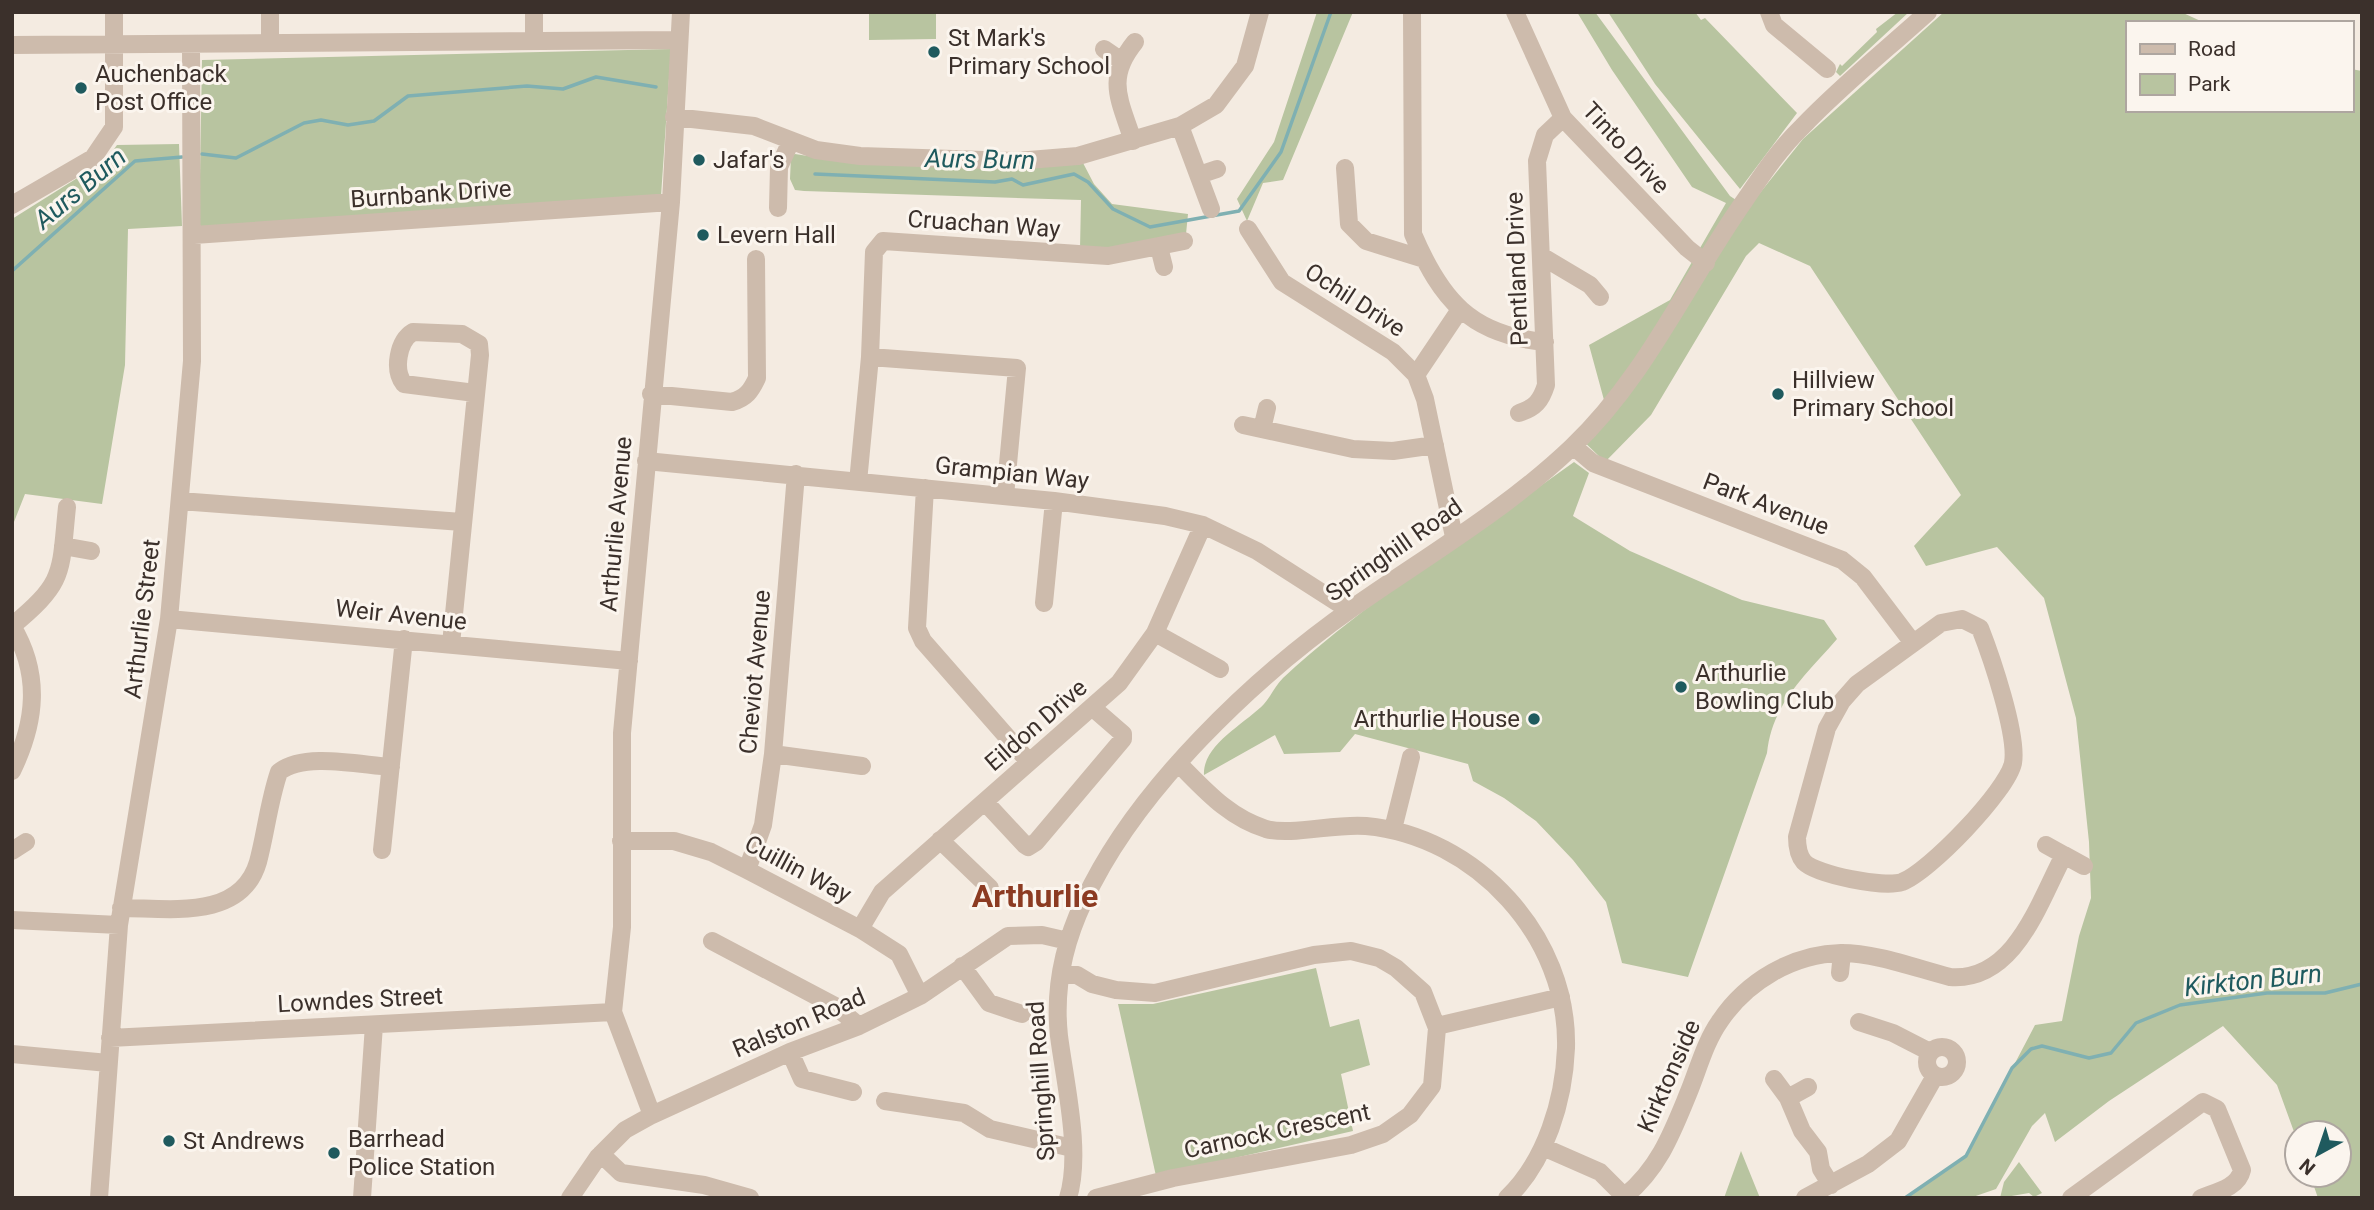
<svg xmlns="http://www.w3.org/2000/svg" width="2374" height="1210" viewBox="0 0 2374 1210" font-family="Roboto,sans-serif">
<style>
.green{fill:#b8c4a0}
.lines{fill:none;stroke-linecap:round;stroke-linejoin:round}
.stream{stroke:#7fb0b2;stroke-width:3.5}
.minor{stroke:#cdbbac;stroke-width:18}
.poi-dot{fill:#1f5a5e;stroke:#fbf5ee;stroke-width:2.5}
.labels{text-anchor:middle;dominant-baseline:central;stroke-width:6;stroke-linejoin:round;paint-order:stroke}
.poi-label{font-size:24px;fill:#3b302b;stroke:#fbf5ee;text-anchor:start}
.street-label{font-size:24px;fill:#3b302b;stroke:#fbf5ee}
.water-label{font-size:26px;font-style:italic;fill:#1f5a5e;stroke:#fbf5ee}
.district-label{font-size:32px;font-weight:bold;fill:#8c3b22;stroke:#fbf5ee}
</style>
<rect width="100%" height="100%" fill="#f4ebe1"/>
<!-- green -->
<path class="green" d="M869 12H936V39L869 40Z
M1317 12H1353L1283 180 1263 183 1247 221 1237 199 1274 142Z
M1577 12H1595L1730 196 1748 208 1803 139 1944 12H2181L2205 23H2127V110H2351V69L2362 71V1198H2318L2310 1175H2339V1133H2297V1140L2277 1085 2223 1026 2109 1101 2055 1142 2045 1113 2032 1126 1996 1189 1970 1198H1905L1966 1156 2035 1025 2062 1021 2079 936 2091 898 2089 842 2076 718 2044 598 1997 547 1926 566 1914 546 1961 495 1810 266 1759 243 1746 256 1651 415 1605 462 1576 434 1604 400 1589 345 1670 300 1726 203 1692 187 1612 70Z
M1608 12H1695L1701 20 1705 18 1797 113 1740 189 1655 84Z
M1898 12H1909L1840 76 1836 72 1840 64 1842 66 1877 32 1876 29Z
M671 49 661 196 199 233 202 60Z
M179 144 182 226 128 229 125 365 102 504 25 494 12 527V219L106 160 117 145Z
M795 154 853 163 1082 161 1094 184 1112 204 1188 214 1186 234 1116 247 1080 249 1081 200 804 191 795 190 790 179 791 156Z
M1574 462 1589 473 1573 516 1630 551 1742 600 1824 620 1837 639C1806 675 1772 703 1767 753L1688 977 1622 963 1606 902 1573 860 1536 821 1504 798 1473 781 1468 764 1355 734 1340 752 1284 754 1275 735 1204 775C1202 745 1246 723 1264 704 1271 696 1275 686 1283 678 1371 597 1477 532 1574 462Z
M1316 968 1330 1027 1359 1019 1370 1065 1341 1074 1353 1131 1156 1176 1118 1004H1153Z
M1741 1151 1760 1198H1724Z
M2019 1162 2042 1193 2034 1197 2029 1193 2000 1198 2004 1182Z"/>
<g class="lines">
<!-- stream -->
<path class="stream" d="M202 154 236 158 304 123 321 120 348 125 374 121 408 96 527 86 563 89 596 77 656 87
M815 174 995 182 1012 179 1023 185 1074 174 1088 182 1113 209 1150 227 1239 211 1281 152 1331 12
M12 271 135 161 182 157
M1905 1198 1966 1156 2012 1068 2031 1049 2042 1046 2089 1058 2111 1053 2136 1023 2180 1005 2267 993H2325L2362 984"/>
<!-- minor -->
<path class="minor" d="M534 12V40
M1412 12 1413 234C1441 300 1471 335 1545 342
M1515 12 1563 118 1687 248 1706 263
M1769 12 1774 25 1827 69
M270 42V12
M12 45 679 40
M1104 49 1120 60
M674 117 754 126 816 150 860 156 1015 161 1078 156 1180 126 1216 105 1245 66 1260 12
M1180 126 1211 209
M1133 141C1120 100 1105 79 1135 42
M1345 168 1349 224 1366 241 1424 259
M1199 175 1217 169
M12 205 93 158 114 127V12
M778 208 779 167 791 141
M1248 229 1282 282 1393 352 1416 375 1425 399 1454 537
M194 235 671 202
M1159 247 1164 267
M1543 257 1590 285 1600 297
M870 357 874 252 883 241 1108 256 1184 241
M1416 375 1459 311
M651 394 732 402C746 398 751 391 757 378L756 259
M1519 413C1535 408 1541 401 1546 385L1537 161 1545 135 1563 118
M1243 425 1353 449 1393 451 1435 445
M1262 429 1267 408
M1573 446 1593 463 1842 560 1863 577 1913 643
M646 461 1054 501 1165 516 1203 525 1257 551 1349 610
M858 482 870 357 1017 368 1005 496
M925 488 917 628 923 641 1029 762
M180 501 462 522
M63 546 91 551
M1044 603 1054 501
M169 619 629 661
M1962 619 1980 628C1991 656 2018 735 2013 763 2007 791 1929 872 1902 882 1884 888 1817 875 1804 862 1798 855 1797 846 1797 837L1827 728 1842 701 1857 684 1941 623Z
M12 626C41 674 36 722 12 771
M12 626C66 581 60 574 67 507
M1155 633 1220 669
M451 644 480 355 479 344 462 334 413 332C398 341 393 370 404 384L475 393
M773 754 862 766
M1178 763C1205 790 1228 817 1266 829 1291 836 1336 823 1366 826 1476 836 1569 937 1566 1048 1564 1100 1546 1161 1507 1198
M985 802 1025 845 1028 847 1036 842 1123 739V734L1093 708
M1393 829 1411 757
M940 840 990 888
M621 841H674L711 852 747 870 860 929 899 954 920 996
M382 850 404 639
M12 851 26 842
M2064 855 2084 866
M747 870 763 825 773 754 796 474
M121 908C168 908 241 921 258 862 266 832 269 801 279 772 304 752 360 765 391 767
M12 920 119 925
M860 929 882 892 1119 683 1155 633 1203 525
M712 941 835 1006 859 1026
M962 966 989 1003 1022 1014
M1061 973 1077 975 1092 984 1116 990 1155 993 1314 955 1351 951 1379 958 1396 968 1423 992 1437 1028 1432 1086 1410 1115 1383 1134 1351 1145 1173 1178 1096 1198
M1840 973 1842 953
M1859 1022 1893 1033 1930 1052
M1437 1026 1561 997
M110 1038 613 1012
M1927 1062a15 15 0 1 1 30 0a15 15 0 1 1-30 0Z
M790 1052 802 1079 853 1092
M12 1054 108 1063
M1774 1079 1788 1098 1802 1131 1818 1152 1821 1169 1831 1185
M1788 1098 1808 1087
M885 1101 964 1113 990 1129 1072 1148
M652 1115 613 1012 622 927V733L671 202 681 12
M1543 1147 1600 1172 1626 1198
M601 1154 621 1173 704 1185 750 1198
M1625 1196C1659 1168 1672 1133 1688 1094 1698 1070 1705 1042 1720 1021 1747 981 1793 954 1841 953 1876 953 1915 968 1950 977 2015 982 2039 902 2064 855L2046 845
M99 1198 119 925 169 619 192 361 191 44
M362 1198 374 1025
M570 1198 598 1157 625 1130 652 1115 790 1052 859 1026 920 996 1008 936 1042 935 1068 941
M1068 1198C1082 1153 1065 1083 1059 1036 1054 990 1064 943 1084 901 1135 790 1254 677 1354 607 1427 556 1507 509 1572 447 1646 377 1687 282 1745 200 1762 175 1780 148 1802 127 1841 86 1886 50 1928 12
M1805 1198 1868 1164 1898 1141 1935 1076
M2071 1198 2203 1102 2217 1109 2242 1170C2238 1188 2216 1192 2201 1198"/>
</g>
<!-- markers -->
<g class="poi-dot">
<circle cx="934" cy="52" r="7"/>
<circle cx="81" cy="88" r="7"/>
<circle cx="699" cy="160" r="7"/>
<circle cx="703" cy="235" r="7"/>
<circle cx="1778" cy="394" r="7"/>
<circle cx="1681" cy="687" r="7"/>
<circle cx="1534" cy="719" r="7"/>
<circle cx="169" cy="1141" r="7"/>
<circle cx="334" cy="1153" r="7"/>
</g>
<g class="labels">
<!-- poi labels -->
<g class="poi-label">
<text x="948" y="38">St Mark's<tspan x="948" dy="28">Primary School</tspan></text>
<text x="95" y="74">Auchenback<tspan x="95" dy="28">Post Office</tspan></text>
<text x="713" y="160">Jafar's</text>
<text x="717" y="235">Levern Hall</text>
<text x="1792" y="380">Hillview<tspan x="1792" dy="28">Primary School</tspan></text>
<text x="1695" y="673">Arthurlie<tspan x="1695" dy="28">Bowling Club</tspan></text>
<text x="1520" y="719" text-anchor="end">Arthurlie House</text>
<text x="348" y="1139">Barrhead<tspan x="348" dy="28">Police Station</tspan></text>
<text x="183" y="1141">St Andrews</text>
</g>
<!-- street labels -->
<g class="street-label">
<text transform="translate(1626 148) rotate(47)">Tinto Drive</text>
<text transform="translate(431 194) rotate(-4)">Burnbank Drive</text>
<text transform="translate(984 224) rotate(4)">Cruachan Way</text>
<text transform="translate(1517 269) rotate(-92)">Pentland Drive</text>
<text transform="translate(1355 300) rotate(33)">Ochil Drive</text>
<text transform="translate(1012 473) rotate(6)">Grampian Way</text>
<text transform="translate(1766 504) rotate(21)">Park Avenue</text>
<text transform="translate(616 524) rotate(-85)">Arthurlie Avenue</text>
<text transform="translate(1394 550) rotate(-35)">Springhill Road</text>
<text transform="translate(401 615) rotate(6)">Weir Avenue</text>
<text transform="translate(142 619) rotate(-83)">Arthurlie Street</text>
<text transform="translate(755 672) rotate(-85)">Cheviot Avenue</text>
<text transform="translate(1036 725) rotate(-41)">Eildon Drive</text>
<text transform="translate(798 869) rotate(28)">Cuillin Way</text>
<text transform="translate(360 1000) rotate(-3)">Lowndes Street</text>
<text transform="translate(799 1023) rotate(-23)">Ralston Road</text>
<text transform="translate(1669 1076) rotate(-66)">Kirktonside</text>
<text transform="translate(1041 1081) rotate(-94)">Springhill Road</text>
<text transform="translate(1277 1131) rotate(-12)">Carnock Crescent</text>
</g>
<!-- water labels -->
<g class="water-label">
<text transform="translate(980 159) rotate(1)">Aurs Burn</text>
<text transform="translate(80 188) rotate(-40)">Aurs Burn</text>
<text transform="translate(2253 980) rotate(-6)">Kirkton Burn</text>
</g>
<!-- district labels -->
<g class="district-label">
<text x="1035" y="896">Arthurlie</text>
</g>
</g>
<!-- border -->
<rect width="2374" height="1210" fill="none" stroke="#3b302b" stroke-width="28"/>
<!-- legend -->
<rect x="2126" y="21" width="228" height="91" fill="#fbf5ee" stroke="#aea6a0" stroke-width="2"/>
<rect x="2140" y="44" width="35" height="10" fill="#cdbbac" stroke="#aea6a0" stroke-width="2"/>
<text x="2188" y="56" font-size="21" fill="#3b302b">Road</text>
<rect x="2140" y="74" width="35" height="21" fill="#b8c4a0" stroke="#aea6a0" stroke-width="2"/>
<text x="2188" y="91" font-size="21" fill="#3b302b">Park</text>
<!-- north arrow -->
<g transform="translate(2318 1154) rotate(220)"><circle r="33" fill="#fbf5ee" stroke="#aea6a0" stroke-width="2"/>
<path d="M0-5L12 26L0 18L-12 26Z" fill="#1f5a5e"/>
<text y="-10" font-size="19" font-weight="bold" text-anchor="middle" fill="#3b302b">N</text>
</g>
</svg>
